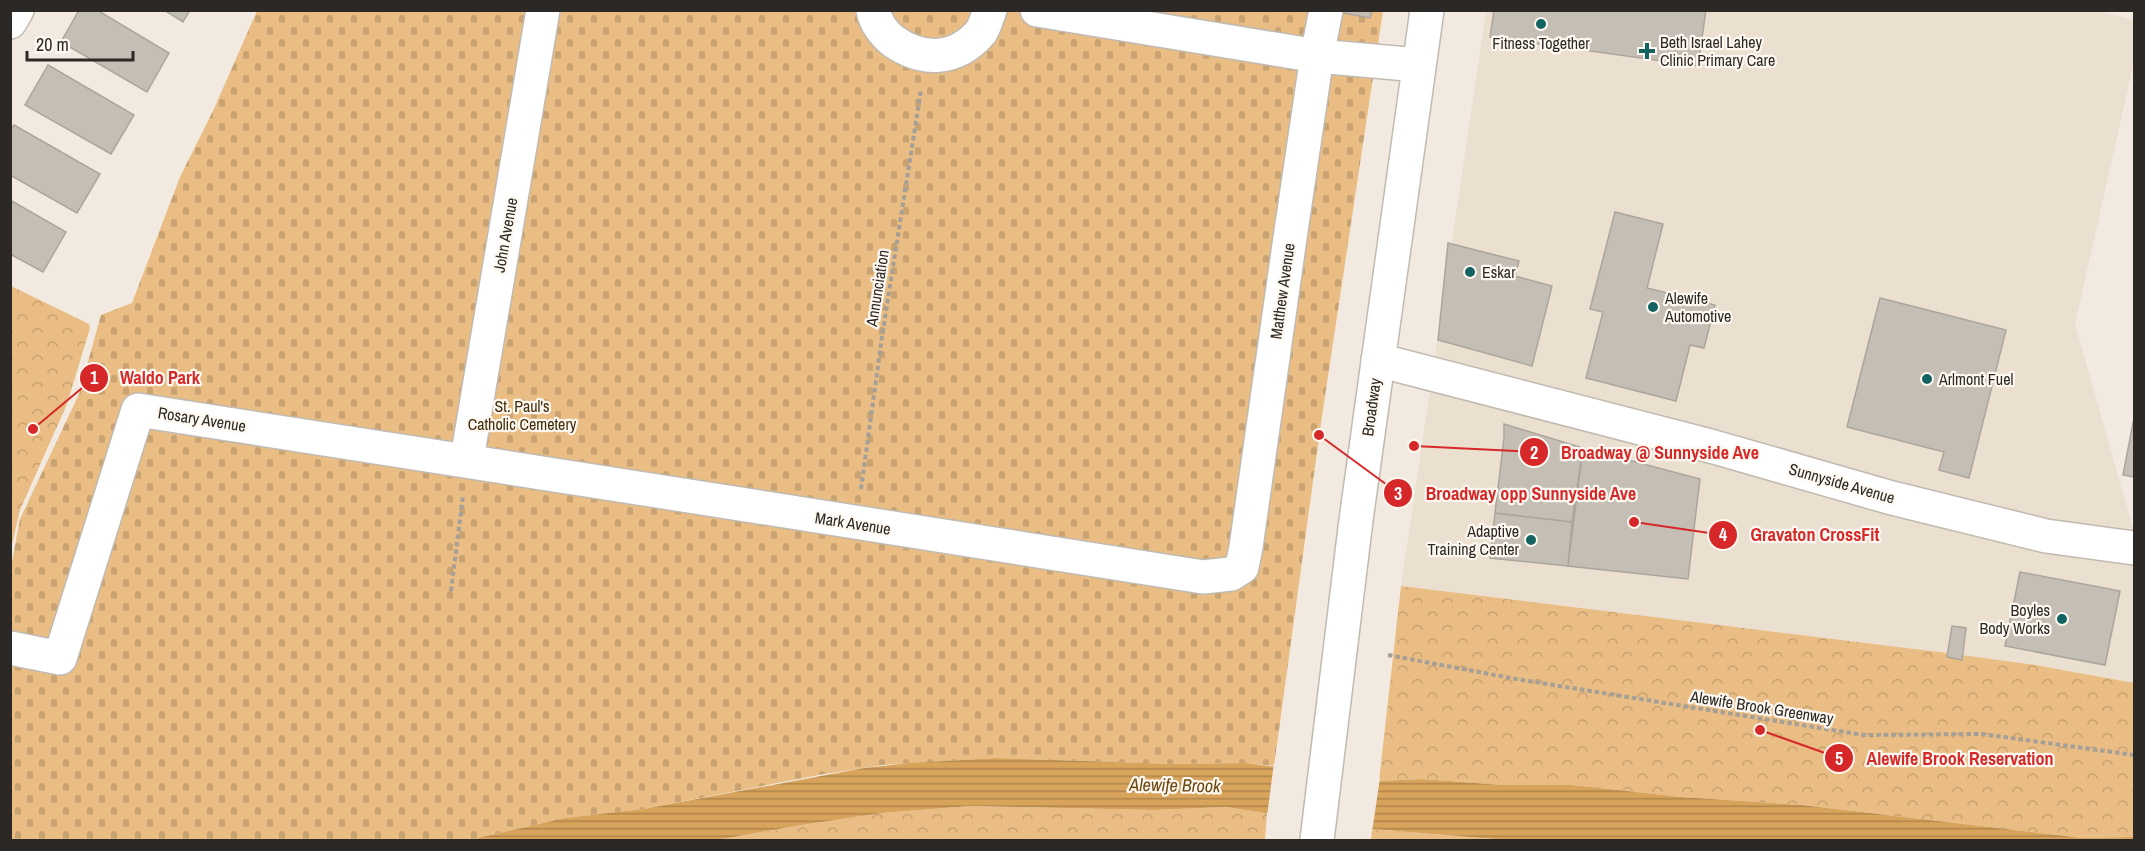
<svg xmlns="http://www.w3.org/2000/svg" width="2145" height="851" viewBox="0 0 2145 851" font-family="'Archivo Narrow',sans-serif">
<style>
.built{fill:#ebdfd0}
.cemetery{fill:url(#cemetery-stones)}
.park{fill:url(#park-crowns)}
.water{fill:url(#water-rules)}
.pier{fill:#f2eae1}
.building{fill:#c5beb5;stroke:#aba59c;stroke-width:1.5}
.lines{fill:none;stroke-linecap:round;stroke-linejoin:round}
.minor-casing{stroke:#c1bab1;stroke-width:36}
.major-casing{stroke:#c1bab1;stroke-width:36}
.path{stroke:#a59f98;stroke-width:4;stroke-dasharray:4.5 3;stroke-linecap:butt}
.minor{stroke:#fff;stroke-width:33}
.major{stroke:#fff;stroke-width:33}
.poi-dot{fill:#136363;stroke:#fef8f1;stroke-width:2}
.labels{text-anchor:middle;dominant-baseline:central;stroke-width:4.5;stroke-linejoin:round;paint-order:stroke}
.poi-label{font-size:16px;fill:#2b2825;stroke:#fef8f1;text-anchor:start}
.street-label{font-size:16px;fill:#2b2825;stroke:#fef8f1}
.park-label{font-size:16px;fill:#422c0b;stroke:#fef8f1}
.water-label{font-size:18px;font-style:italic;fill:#6b470e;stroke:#fef8f1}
.leader{fill:none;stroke:#d62828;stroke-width:2}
.callout-dot{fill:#d62828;stroke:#fef8f1;stroke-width:2}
.mark-label{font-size:18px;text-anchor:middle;font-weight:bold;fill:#fff}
.callout-label{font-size:18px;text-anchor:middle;font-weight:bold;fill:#d62828;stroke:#fef8f1;stroke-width:4.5;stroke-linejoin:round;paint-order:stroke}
</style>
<defs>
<pattern id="cemetery-stones" width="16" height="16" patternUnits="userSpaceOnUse" patternTransform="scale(1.5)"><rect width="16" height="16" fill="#e9bd83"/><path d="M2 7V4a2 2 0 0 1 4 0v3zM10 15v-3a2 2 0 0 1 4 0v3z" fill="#c8a271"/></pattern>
<pattern id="park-crowns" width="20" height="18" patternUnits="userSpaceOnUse" patternTransform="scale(1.5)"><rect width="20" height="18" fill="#e9bd83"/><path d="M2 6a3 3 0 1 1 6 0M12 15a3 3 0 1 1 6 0" fill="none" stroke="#c8a271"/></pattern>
<pattern id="water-rules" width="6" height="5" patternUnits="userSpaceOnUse" patternTransform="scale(1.5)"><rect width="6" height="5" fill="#d8a35a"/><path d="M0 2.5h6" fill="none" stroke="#af854a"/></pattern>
</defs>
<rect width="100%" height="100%" fill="#f2eae1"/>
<!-- built -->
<path class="built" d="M2094 10 2134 20V62L2075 324 2134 532V683L2035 665 1947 653 1401 586 1486 11Z"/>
<!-- cemetery -->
<path class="cemetery" d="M257 11H1383L1321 423 1274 766 1246 763 1174 764 996 758 882 765 819 775 643 809 565 818 469 840H11L10 572 20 519 79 394 101 315 132 303 180 177 213 111Z"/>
<!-- park -->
<path class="park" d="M11 286 89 324 90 328 67 404 20 510 11 549Z
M1401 586 1947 653 2035 665 2134 683V837L2082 838 1802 805 1682 797 1572 785H1502L1422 779 1379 781Z
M970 806 1154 810 1226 807 1267 813 1265 840H717L795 826 882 813Z
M1372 829 1506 840H1371Z"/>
<!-- water -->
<path class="water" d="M996 758 1174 764 1246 763 1379 781 1422 779 1502 785H1572L1682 797 1802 805 2082 838 2134 837V840H1506L1372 829 1226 807 1154 810 970 806 882 813 795 826 717 840H469L565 818 643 809 864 768 910 763Z"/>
<!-- pier -->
<path class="pier" d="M1274 763 1380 778 1372 832 1267 816Z"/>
<!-- building -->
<path class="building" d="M79 10H97L169 53 147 92 61 42Z
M164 10H190L183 22Z
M1338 10H1372L1370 18 1338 12Z
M1494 10H1706L1698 66 1490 37Z
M48 65 134 115 111 154 25 105Z
M14 125 100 174 77 213 10 175V131Z
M10 200 66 232 43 272 10 254Z
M1615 212 1663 224 1647 288 1715 305 1704 348 1690 345 1676 401 1586 378 1603 312 1590 309Z
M1448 243 1519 261 1515 276 1552 286 1532 366 1438 340Z
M1880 298 2006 330 1969 478 1939 470 1944 452 1847 427Z
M2134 418V477L2123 475Z
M1504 424 1583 448 1572 522 1495 513 1504 438Z
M1583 448 1700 479 1688 579 1568 566Z
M1495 513 1572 522 1568 566 1490 558Z
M2020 572 2120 591 2105 665 2005 646Z
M1952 626 1966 628 1962 660 1947 657Z"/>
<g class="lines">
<defs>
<path id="minor" d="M873 10C875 22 884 34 893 41 923 62 956 61 981 32 985 26 987 17 990 10
M1037 10 1317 56 1419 65
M10 22 17 10
M1378 360 1714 447 1892 498 2046 536 2134 548
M467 459 543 10
M10 648 60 658 138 410C493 463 848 522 1203 577L1231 574 1242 567 1246 547 1290 238 1317 56 1326 10"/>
<path id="major" d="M1317 840 1356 520 1427 10"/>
</defs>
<!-- minor casing -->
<use href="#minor" class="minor-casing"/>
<!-- major casing -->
<use href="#major" class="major-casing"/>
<!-- path -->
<path class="path" d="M861 489 883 330 921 90
M451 591 463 496
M1388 655 1516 679 1851 733 1864 735 1982 734 2134 755"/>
<!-- minor -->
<use href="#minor" class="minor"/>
<!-- major -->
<use href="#major" class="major"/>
</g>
<!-- markers -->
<g class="poi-dot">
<circle cx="1541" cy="24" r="6"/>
<path d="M1644 42h6v6h6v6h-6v6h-6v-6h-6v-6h6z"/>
<circle cx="1470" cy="272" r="6"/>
<circle cx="1653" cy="307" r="6"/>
<circle cx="1927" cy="379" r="6"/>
<circle cx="1531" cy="540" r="6"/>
<circle cx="2062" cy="619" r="6"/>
</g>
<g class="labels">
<!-- poi labels -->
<g class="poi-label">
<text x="1660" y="42">Beth Israel Lahey<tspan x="1660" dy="18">Clinic Primary Care</tspan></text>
<text x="1541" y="43" text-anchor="middle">Fitness Together</text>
<text x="1482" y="272">Eskar</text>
<text x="1665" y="298">Alewife<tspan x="1665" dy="18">Automotive</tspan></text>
<text x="1939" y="379">Arlmont Fuel</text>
<text x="1519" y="531" text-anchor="end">Adaptive<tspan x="1519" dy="18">Training Center</tspan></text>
<text x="2050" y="610" text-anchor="end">Boyles<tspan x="2050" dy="18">Body Works</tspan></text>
</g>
<!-- street labels -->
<g class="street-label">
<text transform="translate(505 235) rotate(-80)">John Avenue</text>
<text transform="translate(877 288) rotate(-81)">Annunciation</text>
<text transform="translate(1282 291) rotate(-82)">Matthew Avenue</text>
<text transform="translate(1371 407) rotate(-82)">Broadway</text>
<text transform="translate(202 419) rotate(9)">Rosary Avenue</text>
<text transform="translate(1842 483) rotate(16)">Sunnyside Avenue</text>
<text transform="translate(853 523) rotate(9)">Mark Avenue</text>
<text transform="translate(1762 707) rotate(9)">Alewife Brook Greenway</text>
</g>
<!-- park labels -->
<g class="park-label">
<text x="522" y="406">St. Paul's<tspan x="522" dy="18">Catholic Cemetery</tspan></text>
</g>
<!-- water labels -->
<g class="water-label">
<text transform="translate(1175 785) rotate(1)">Alewife Brook</text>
</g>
</g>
<!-- callouts -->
<path class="leader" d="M33 429L94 378M1414 446L1534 452M1319 435L1398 493M1634 522L1723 535M1760 730L1839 758"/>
<g class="callout-dot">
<circle cx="33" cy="429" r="6"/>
<circle cx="1414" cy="446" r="6"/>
<circle cx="1319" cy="435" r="6"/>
<circle cx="1634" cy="522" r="6"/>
<circle cx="1760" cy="730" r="6"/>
<circle cx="94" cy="378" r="15"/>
<circle cx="1534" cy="452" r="15"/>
<circle cx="1398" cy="493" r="15"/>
<circle cx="1723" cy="535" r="15"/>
<circle cx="1839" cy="758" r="15"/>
</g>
<g class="mark-label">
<text x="94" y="384">1</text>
<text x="1534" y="459">2</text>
<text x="1398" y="500">3</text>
<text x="1723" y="541">4</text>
<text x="1839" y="765">5</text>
</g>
<g class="callout-label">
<text x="160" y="384">Waldo Park</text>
<text x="1660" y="459">Broadway @ Sunnyside Ave</text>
<text x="1531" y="500">Broadway opp Sunnyside Ave</text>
<text x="1815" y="541">Gravaton CrossFit</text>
<text x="1960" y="765">Alewife Brook Reservation</text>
</g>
<!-- border -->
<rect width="2145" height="851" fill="none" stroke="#2b2825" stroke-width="24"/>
<!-- scale -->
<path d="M27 51v9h106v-9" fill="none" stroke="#2b2825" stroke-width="3"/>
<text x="36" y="51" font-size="18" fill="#2b2825" stroke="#fef8f1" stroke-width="4.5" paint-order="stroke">20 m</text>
</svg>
